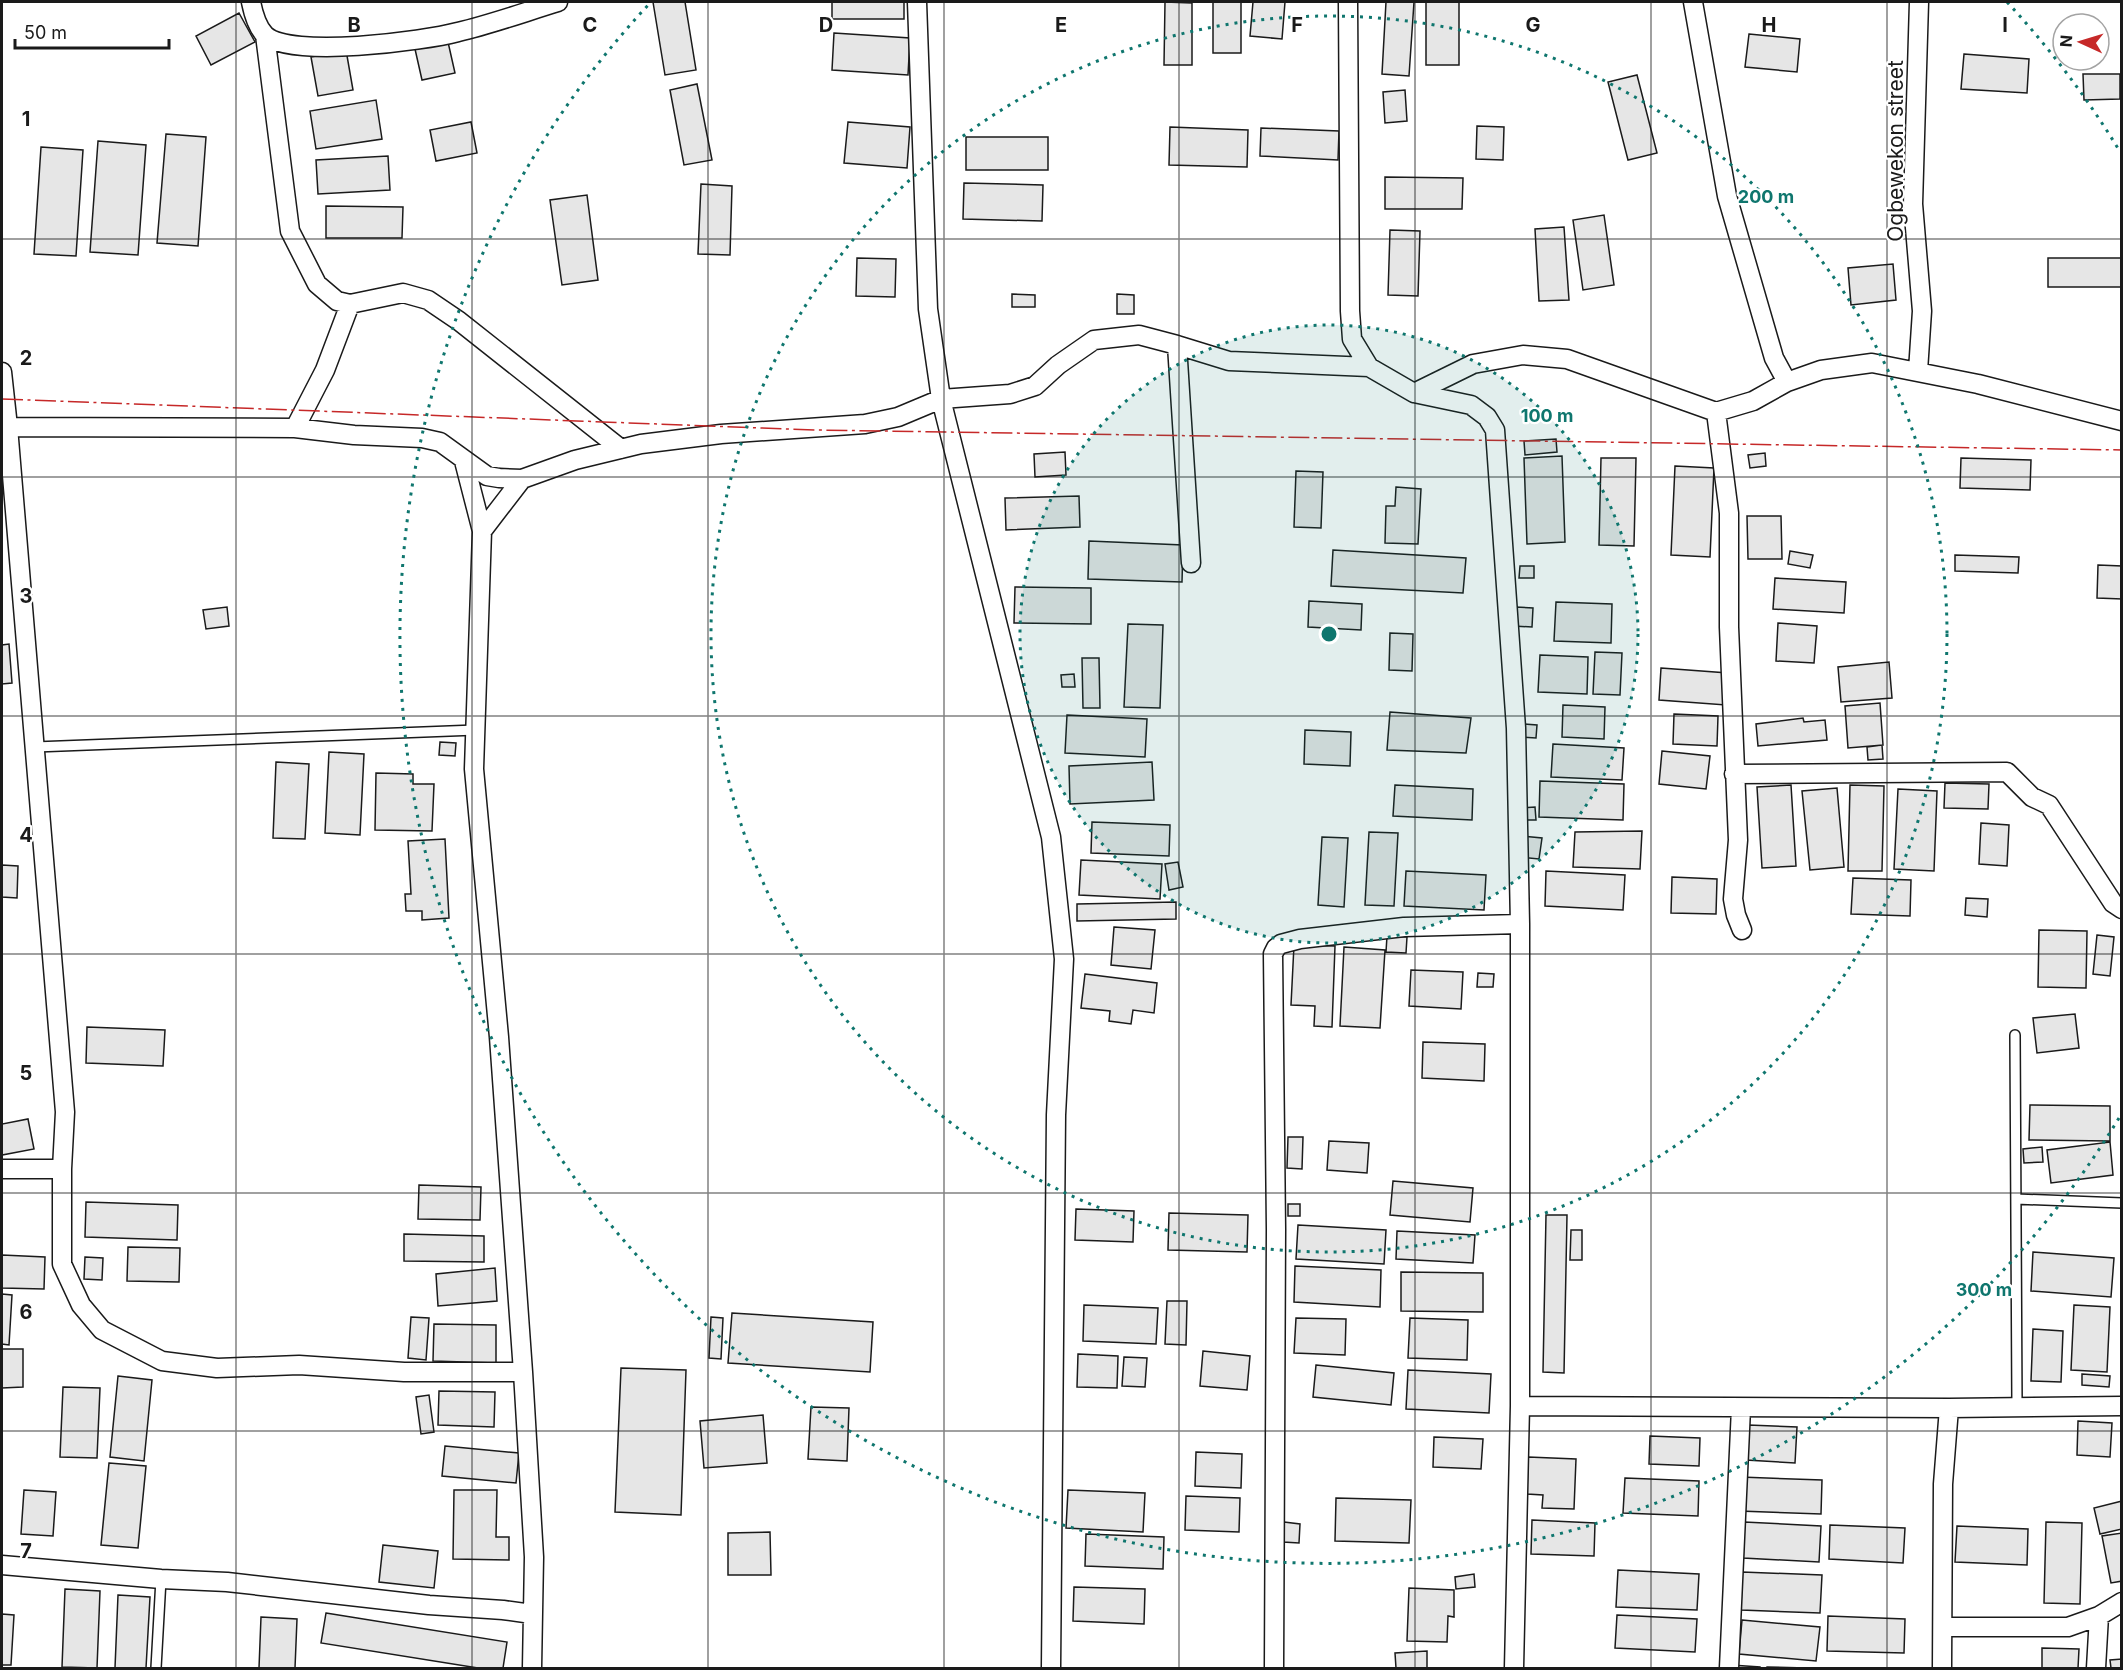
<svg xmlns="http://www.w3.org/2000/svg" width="2123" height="1670" viewBox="0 0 2123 1670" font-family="Inter,sans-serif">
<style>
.building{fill:#e6e6e6;stroke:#1a1a1a;stroke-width:1.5}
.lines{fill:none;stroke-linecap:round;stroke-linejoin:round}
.lane-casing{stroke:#1a1a1a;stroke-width:12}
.street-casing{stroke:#1a1a1a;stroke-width:21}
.lane{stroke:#fff;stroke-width:9}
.street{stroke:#fff;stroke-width:18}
.power{stroke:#c62828;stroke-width:1.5;stroke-dasharray:21 4.5 3 4.5;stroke-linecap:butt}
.grid{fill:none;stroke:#1a1a1a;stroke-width:1.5;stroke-opacity:0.55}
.ring{fill:none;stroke:#0f766e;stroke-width:3;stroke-dasharray:3 6}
.labels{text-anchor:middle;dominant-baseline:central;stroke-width:4.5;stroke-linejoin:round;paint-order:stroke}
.street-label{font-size:21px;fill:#1a1a1a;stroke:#fff}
.grid-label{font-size:20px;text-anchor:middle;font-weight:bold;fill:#1a1a1a;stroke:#fff;stroke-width:4.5;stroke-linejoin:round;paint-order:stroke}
.centre{fill:#0f766e;stroke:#fff;stroke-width:3}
.ring-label{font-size:18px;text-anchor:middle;font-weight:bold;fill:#0f766e;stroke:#fff;stroke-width:4.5;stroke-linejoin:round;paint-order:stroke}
</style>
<rect width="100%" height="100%" fill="#fff"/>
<!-- building -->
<path class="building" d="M653 2H685L696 70 665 75Z
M832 2H904V19H832Z
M1165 2 1192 3V65H1164Z
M1213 2H1241V53H1213Z
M1253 2H1285L1282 39 1250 36Z
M1386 2H1414L1409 76 1382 74Z
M1426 2H1459V65H1426Z
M239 13 255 42 211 65 196 36Z
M834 33 910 38 908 75 832 70Z
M1749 34 1800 39 1797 72 1745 67Z
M448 42 455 73 422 80 415 49Z
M346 50 353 90 318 96 311 57Z
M1964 54 2029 59 2027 93 1961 89Z
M2083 74H2120V99L2084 100Z
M1637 75 1657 153 1628 160 1608 82Z
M697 84 712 160 684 165 670 90Z
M1405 90 1407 121 1385 123 1383 92Z
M376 100 382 139 316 149 310 111Z
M471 122 477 153 436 161 430 130Z
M848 122 910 127 907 168 844 163Z
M1477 126 1504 127 1503 160 1476 159Z
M1170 127 1248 130 1247 167 1169 165Z
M1261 128 1339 131 1338 160 1260 156Z
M166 134 206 137 198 246 157 243Z
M966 137H1048V170H966Z
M98 141 146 145 138 255 90 252Z
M41 147 83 150 76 256 34 254Z
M388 156 390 190 318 194 316 160Z
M1385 177 1463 178 1462 209H1385Z
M964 183 1043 185 1042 221 963 219Z
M701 184 732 186 730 255 698 254Z
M587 195 598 280 562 285 550 200Z
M326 206 403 207 402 238H326Z
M1604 215 1614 285 1583 290 1573 220Z
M1564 227 1569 300 1539 301 1535 229Z
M1390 230 1420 231 1418 296 1388 295Z
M857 258 896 259 895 297 856 296Z
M2048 258H2122V287H2048Z
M1893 264 1896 300 1851 305 1848 268Z
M1012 294 1035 295V307H1012Z
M1117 294 1134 295V314H1117Z
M1556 439 1557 452 1525 455 1524 441Z
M1065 452 1066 475 1035 477 1034 454Z
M1765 453 1766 466 1750 468 1748 455Z
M1562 456 1565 542 1527 544 1524 458Z
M1601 458H1636L1634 546 1599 545Z
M1961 458 2031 460 2030 490 1960 488Z
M1675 466 1714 468 1710 557 1671 555Z
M1296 471 1323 472 1321 528 1294 527Z
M1396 487 1421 489 1418 544 1385 543 1386 506H1395Z
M1079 496 1080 527 1006 530 1005 498Z
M1747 516H1781L1782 559H1748Z
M1089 541 1183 545 1182 582 1088 579Z
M1333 550 1466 558 1463 593 1331 586Z
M1790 551 1813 555 1810 568 1788 564Z
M1955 555 2019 557 2018 573 1955 571Z
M2098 565 2122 566V599L2097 598Z
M1520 566H1534V578H1519Z
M1775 578 1846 582 1844 613 1773 609Z
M1015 587 1091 588V624L1014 623Z
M1309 601 1362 604 1361 630 1308 627Z
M1556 602 1612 604 1611 643 1554 641Z
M227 607 229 626 206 629 203 610Z
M1515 607 1533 608 1532 627 1513 626Z
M1778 623 1817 626 1814 663 1776 661Z
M1128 624 1163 625 1160 708 1124 707Z
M1390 633 1413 634 1412 671 1389 670Z
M9 644 12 683 2 684V645Z
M1595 652 1622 653 1620 695 1593 694Z
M1540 655 1588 657 1587 694 1538 692Z
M1082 658H1099L1100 708H1083Z
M1889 662 1892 698 1841 702 1838 667Z
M1661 668 1728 673 1726 705 1659 700Z
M1074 674 1075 687H1062L1061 675Z
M1880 703 1883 745 1848 748 1845 706Z
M1563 705 1605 707 1604 739 1562 737Z
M1390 712 1471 718 1466 753 1387 750Z
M1674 714 1718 716 1717 746 1673 744Z
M1067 715 1147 719 1145 757 1065 753Z
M1803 718 1804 722 1825 720 1827 740 1758 746 1756 724Z
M1523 724 1537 725 1536 738 1522 737Z
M1305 730 1351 732 1350 766 1304 764Z
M440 742 456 743 455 756 439 755Z
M1553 744 1624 748 1622 780 1551 777Z
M1882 745 1883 759 1868 760 1867 747Z
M1662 751 1710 756 1706 789 1659 784Z
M329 752 364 754 360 835 325 833Z
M276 762 309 764 305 839 273 838Z
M1152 762 1154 800 1070 804 1069 766Z
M376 773 413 774V784H434L432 831 375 830Z
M1540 781 1624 784 1623 820 1539 817Z
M1945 783 1989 784 1988 809 1944 808Z
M1395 785 1473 789 1472 820 1393 816Z
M1791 785 1796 866 1762 868 1757 787Z
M1850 785 1884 786 1882 871H1848Z
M1837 788 1844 867 1810 870 1802 791Z
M1898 789 1937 791 1934 871 1894 869Z
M1535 807 1536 820H1522L1521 808Z
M1092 822 1170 825 1169 856 1091 853Z
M1981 823 2009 825 2007 866 1979 864Z
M1642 831 1640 869 1573 867 1575 832Z
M1369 832 1398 833 1394 906 1365 905Z
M1521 836 1542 838 1539 859 1519 857Z
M1322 837 1348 838 1344 907 1318 905Z
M445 839 449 918 422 920V911H406L405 894H411L408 841Z
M1081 860 1162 864 1160 899 1079 895Z
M1178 862 1183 887 1169 890 1165 864Z
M2 865 18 866 17 898 2 897Z
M1406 871 1486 875 1484 910 1404 906Z
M1546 871 1625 875 1623 910 1545 906Z
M1672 877 1717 879 1716 914 1671 913Z
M1853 878 1911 880 1910 916 1851 914Z
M1966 898 1988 899 1987 917 1965 915Z
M1176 902V919L1077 921V904Z
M1114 927 1155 930 1151 969 1111 965Z
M2039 930 2087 931 2086 988 2038 987Z
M2097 935 2114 937 2110 976 2093 974Z
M1387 936 1407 937 1406 953 1386 952Z
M1294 945 1335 946 1332 1027 1314 1026 1315 1006 1291 1005Z
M1344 947 1385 950 1380 1028 1340 1026Z
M1411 970 1463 972 1461 1009 1409 1006Z
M1478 973 1494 974 1493 987H1477Z
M1085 974 1157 983 1154 1013 1133 1010 1131 1024 1109 1021 1110 1011 1081 1008Z
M2075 1014 2079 1048 2037 1053 2033 1018Z
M87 1027 165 1030 163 1066 86 1063Z
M1423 1042 1485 1044 1484 1081 1422 1078Z
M2030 1105 2110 1106V1141L2029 1140Z
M28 1119 34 1149 2 1155V1124Z
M1288 1137H1303L1302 1169 1287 1168Z
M1329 1141 1369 1143 1367 1173 1327 1170Z
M2110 1142 2113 1175 2051 1183 2047 1150Z
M2042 1147 2043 1162 2024 1163 2023 1149Z
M1393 1181 1473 1188 1470 1222 1390 1215Z
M419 1185 481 1187 480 1220 418 1219Z
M86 1202 178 1205 177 1240 85 1237Z
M1288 1204H1300V1216H1288Z
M1076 1209 1134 1211 1133 1242 1075 1240Z
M1169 1213 1248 1215 1247 1252 1168 1250Z
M1546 1215H1567L1564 1373 1543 1372Z
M1298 1225 1386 1230 1384 1264 1296 1259Z
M1571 1230H1582V1260H1570Z
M1397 1231 1475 1235 1473 1263 1396 1259Z
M404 1234 484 1236V1262L404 1261Z
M128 1247 180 1248 179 1282 127 1281Z
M2033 1252 2114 1258 2111 1297 2031 1291Z
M2 1255 45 1257 44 1289 2 1288Z
M85 1257 103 1258 102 1280 84 1279Z
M1295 1266 1381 1270 1380 1307 1294 1302Z
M495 1268 497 1301 438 1306 436 1274Z
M1401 1272 1483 1273V1312L1401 1311Z
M2 1294 12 1295 9 1345 2 1344Z
M1167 1301H1187L1186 1345 1165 1344Z
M1084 1305 1158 1308 1156 1344 1083 1341Z
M2074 1305 2110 1307 2107 1372 2071 1370Z
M732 1313 873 1322 870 1372 728 1363Z
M411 1317 429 1318 426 1360 408 1358Z
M711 1317 723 1318 721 1359 709 1358Z
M1296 1318 1346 1319 1345 1355 1294 1353Z
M1410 1318 1468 1320 1467 1360 1408 1358Z
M434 1324 496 1325V1363L433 1361Z
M2033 1329 2063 1331 2061 1382 2031 1381Z
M2 1349H23V1387L2 1388Z
M1203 1351 1250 1356 1247 1390 1200 1386Z
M1078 1354 1118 1356 1117 1388 1077 1387Z
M1124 1357 1147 1358 1145 1387 1122 1386Z
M1316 1365 1394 1373 1391 1405 1313 1397Z
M621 1368 686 1370 681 1515 615 1512Z
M1408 1370 1491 1374 1489 1413 1406 1409Z
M2082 1374 2110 1376 2109 1387 2082 1385Z
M118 1376 152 1380 144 1461 110 1457Z
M63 1387 100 1388 97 1458 60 1457Z
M439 1391 495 1392 494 1427 438 1425Z
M429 1395 434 1432 421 1434 416 1397Z
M811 1407 849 1408 847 1461 808 1459Z
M763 1415 767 1463 704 1468 700 1421Z
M2078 1421 2112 1423 2110 1457 2077 1455Z
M1748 1425 1797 1427 1795 1463 1746 1460Z
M1650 1436 1700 1438 1699 1466 1649 1464Z
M1434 1437 1483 1439 1481 1469 1433 1467Z
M445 1446 519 1453 516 1483 442 1476Z
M1196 1452 1242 1454 1241 1488 1195 1486Z
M1528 1457 1576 1459 1574 1509 1542 1508 1543 1495 1527 1494Z
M109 1463 146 1466 138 1548 101 1545Z
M1740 1477 1822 1480 1821 1514 1739 1511Z
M1625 1478 1699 1481 1698 1516 1623 1513Z
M24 1490 56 1492 53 1536 21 1534Z
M454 1490H497L496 1537H509V1560L453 1559Z
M1068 1490 1145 1493 1143 1532 1066 1528Z
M1186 1496 1240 1498 1239 1532 1185 1530Z
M1336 1498 1411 1500 1409 1543 1335 1541Z
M2122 1501V1529L2100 1534 2094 1508Z
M1532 1520 1595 1523 1594 1556 1531 1554Z
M1284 1522 1300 1524 1299 1543 1283 1542Z
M1744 1522 1821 1526 1819 1562 1743 1558Z
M2046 1522 2082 1523 2080 1604 2044 1603Z
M1830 1525 1905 1528 1903 1563 1829 1559Z
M1957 1526 2028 1529 2027 1565 1955 1562Z
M770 1532 771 1575H728V1533Z
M2122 1533V1581L2111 1583 2102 1536Z
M1086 1534 1164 1537 1163 1569 1085 1566Z
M383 1545 438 1551 434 1588 379 1582Z
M1618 1570 1699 1574 1697 1610 1616 1607Z
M1742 1572 1822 1575 1820 1613 1741 1610Z
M1474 1574 1475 1587 1456 1589 1455 1577Z
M1074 1587 1145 1589 1144 1624 1073 1621Z
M1409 1588 1454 1590V1617L1448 1616 1447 1642 1407 1641Z
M65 1589 100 1591 97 1668 62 1667Z
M118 1595 150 1597 146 1668H115Z
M326 1613 507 1642 503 1668H478L321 1643Z
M2 1614 14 1615 11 1665H2Z
M1617 1615 1697 1619 1695 1652 1615 1648Z
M1828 1616 1905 1619 1904 1653 1827 1651Z
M261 1617 297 1619 295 1668H259Z
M1742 1620 1820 1627 1816 1661 1739 1654Z
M2042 1648 2079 1649 2078 1668H2042Z
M1427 1651V1668H1396L1395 1653Z
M2122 1659V1668H2111L2110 1660Z
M1731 1665 1760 1667V1668H1731Z
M1767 1667 1807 1668H1766Z"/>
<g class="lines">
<defs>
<path id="lane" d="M35 747 476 730
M2015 1035 2017 1407
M2016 1199 2122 1203
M156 1668 161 1579"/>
<path id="street" d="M251 2C253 12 257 27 265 35 290 59 424 41 458 32 492 24 525 12 558 2
M1348 2 1350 311 1352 339 1369 367
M1693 2 1727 196 1774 358 1787 382
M265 35 290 231 317 284 337 301 350 304 403 293 428 300 459 321 621 449
M1177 345 1191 563
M1918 371 1922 311 1913 204 1919 2
M2 372 8 427 65 1112 62 1169
M1414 393 1473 364 1523 355 1567 359 1716 412 1753 401 1787 382 1821 370 1872 363 1978 384 2122 421
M1716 412 1729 513V627L1738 840 1733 899 1736 915 1742 930
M2 427 295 428 354 435 422 438 440 442 487 476 499 478 522 479 575 460 641 444 721 434 865 424 898 417 941 399 928 309 917 2
M295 428 325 370 350 304
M464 461 482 531 474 769 499 1037 523 1372 534 1557 532 1668
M482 531 522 479
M1734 774 2007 772 2032 797 2049 805 2113 903 2122 909
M2 1169H62V1264L81 1305 102 1330 162 1361 217 1368 299 1365 404 1372H523
M1520 1406 1949 1408 2122 1406
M2 1565 161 1579 227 1582 429 1605 503 1610 532 1614
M1943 1627H2068L2099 1616 2122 1602
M1051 1668 1056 1115 1064 959 1051 837 941 399 1010 394 1035 386 1058 365 1094 340 1139 335 1177 345 1229 361 1369 367 1414 393 1471 405 1487 417 1495 430 1516 728 1520 924V1406L1514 1668
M1274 1668 1276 1229 1273 954 1276 948 1281 944 1300 939 1404 927 1520 924
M1729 1668 1741 1408
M1942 1668 1943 1484 1949 1408
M2096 1668 2099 1616"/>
</defs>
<!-- lane casing -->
<use href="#lane" class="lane-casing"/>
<!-- street casing -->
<use href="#street" class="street-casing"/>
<!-- lane -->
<use href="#lane" class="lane"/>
<!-- street -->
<use href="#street" class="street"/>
<!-- power -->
<path class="power" d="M2 399 815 430 2122 450"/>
</g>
<!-- grid -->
<path class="grid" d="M236 2V1668M472 2V1668M708 2V1668M944 2V1668M1179 2V1668M1415 2V1668M1651 2V1668M1887 2V1668M2 239H2122M2 477H2122M2 716H2122M2 954H2122M2 1193H2122M2 1431H2122"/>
<!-- distance rings -->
<circle cx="1329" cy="634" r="309" fill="#0f766e" fill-opacity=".12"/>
<g class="ring">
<circle cx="1329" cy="634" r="309"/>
<circle cx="1329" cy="634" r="618"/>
<path d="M2119 1118A927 927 0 1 1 651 2M2007 2A927 927 0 0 1 2119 150"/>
</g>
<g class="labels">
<!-- street labels -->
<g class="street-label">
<text transform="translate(1895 151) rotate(-90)">Ogbewekon street</text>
</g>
</g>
<g class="grid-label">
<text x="354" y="32">B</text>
<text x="590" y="32">C</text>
<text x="826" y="32">D</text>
<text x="1061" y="32">E</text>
<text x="1297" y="32">F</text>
<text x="1533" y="32">G</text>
<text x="1769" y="32">H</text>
<text x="2005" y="32">I</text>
<text x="26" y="126">1</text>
<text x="26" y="365">2</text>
<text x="26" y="603">3</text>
<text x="26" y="842">4</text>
<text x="26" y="1080">5</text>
<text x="26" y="1319">6</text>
<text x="26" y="1558">7</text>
</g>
<circle cx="1329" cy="634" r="9" class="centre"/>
<g class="ring-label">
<text x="1766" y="203">200 m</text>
<text x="1547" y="422">100 m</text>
<text x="1984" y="1296">300 m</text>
</g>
<!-- border -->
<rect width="2123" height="1670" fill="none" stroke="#1a1a1a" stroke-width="6"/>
<!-- north arrow -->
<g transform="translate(2081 42) rotate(274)"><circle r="28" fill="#ffffff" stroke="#a3a3a3" stroke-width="1.5"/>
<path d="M0-4.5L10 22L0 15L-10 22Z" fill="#c62828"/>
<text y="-9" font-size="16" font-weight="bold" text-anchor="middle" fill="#1a1a1a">N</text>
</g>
<!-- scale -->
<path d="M15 39v9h154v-9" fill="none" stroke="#1a1a1a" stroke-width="3"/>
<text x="24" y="39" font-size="18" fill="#1a1a1a" stroke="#ffffff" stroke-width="4.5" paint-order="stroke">50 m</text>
</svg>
